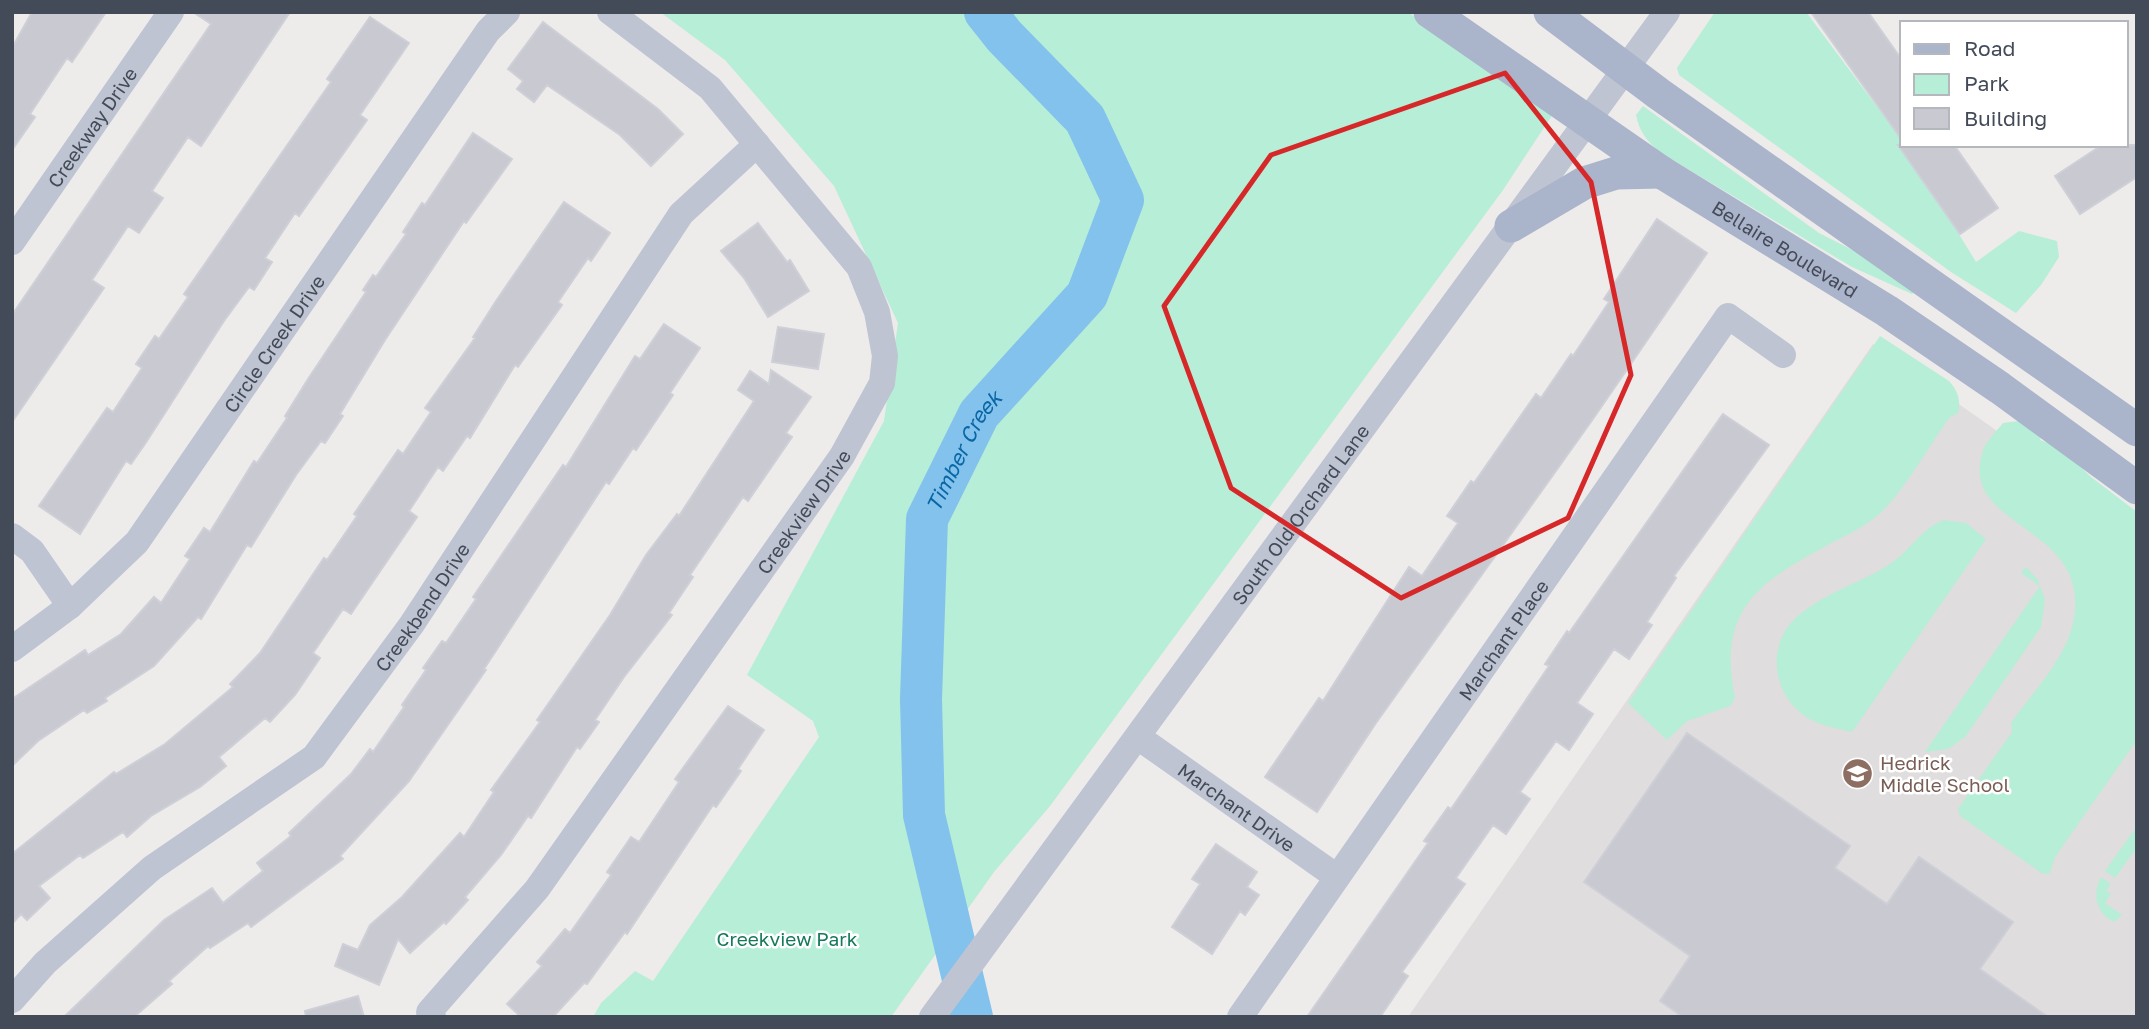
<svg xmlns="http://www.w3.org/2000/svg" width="2149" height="1029" viewBox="0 0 2149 1029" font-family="'Golos Text',sans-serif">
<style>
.education{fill:#dfdddd}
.green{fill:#b7eed7}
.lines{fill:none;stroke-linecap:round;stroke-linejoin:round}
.river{stroke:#83c2ec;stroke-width:42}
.building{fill:#c8c9d1;stroke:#cfd0d7;stroke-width:2}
.minor{stroke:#bec4d1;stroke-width:26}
.major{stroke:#aab4cb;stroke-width:33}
.marked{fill:none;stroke:#d62828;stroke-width:5;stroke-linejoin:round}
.labels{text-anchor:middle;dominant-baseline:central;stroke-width:5;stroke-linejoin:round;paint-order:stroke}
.street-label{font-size:19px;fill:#444b58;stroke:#fff}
.education-label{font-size:19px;fill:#785e54;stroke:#fff;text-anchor:start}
.park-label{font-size:19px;fill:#15795a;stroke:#fff}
.water-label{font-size:21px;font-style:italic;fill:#0a67a5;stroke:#fff}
</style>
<rect width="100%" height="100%" fill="#eeebeb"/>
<!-- education -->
<path class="education" d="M1873 344 2137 529V1017H1408Z"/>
<!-- green -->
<path class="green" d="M660 12H1408L1553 114 1503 190 1050 806 994 872 891 1017H593L601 1003 635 971 653 981 819 737 813 721 747 675 884 421 898 323 834 186 725 60Z
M1715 12H1806L1896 132 1976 262 2019 231 2057 241 2059 257 2041 285 2016 313 1951 272 1679 75 1677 68Z
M1643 106 1819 233 1880 264 1917 289 1912 294 1852 267 1661 153C1648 143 1639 131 1636 115Z
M1880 336 1949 381C1958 391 1961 400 1958 413L1949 418C1929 446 1903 493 1879 514 1866 526 1849 534 1833 542 1762 581 1716 606 1735 698L1730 706 1687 721 1667 740 1628 703Z
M2018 421 2042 435 2040 440 2061 448 2091 477 2137 512V740L2055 857 2050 873 2043 874 1960 816 1958 809 2012 732 2011 723C2032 693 2065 660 2073 623 2094 524 1960 530 1982 454 1984 443 1996 432 2003 423Z
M1944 520 1966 523 1986 539 1852 732C1835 728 1816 725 1802 714 1771 690 1767 642 1798 616 1823 594 1859 583 1887 566 1909 553 1921 528 1944 520Z
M2026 567 2038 580 2045 600 2041 627 1965 737 1948 749 1925 752 2040 586 2021 573Z
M2137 826V847L2115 878 2105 871Z
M2101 877 2111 884 2106 891 2111 894 2105 903 2122 915 2114 922C2096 914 2092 893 2101 877Z"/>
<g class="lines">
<!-- river -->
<path class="river" id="s1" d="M972 1017 924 815 921 699 927 519 979 414 1087 295 1123 200 1085 119 1004 36 985 12"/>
</g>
<!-- building -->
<path class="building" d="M32 12H106L72 62 67 58 30 114 35 117 12 150V48Z
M193 12H290L201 146 188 137 152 191 163 198 139 233 128 226 92 280 104 288 12 422V315L211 24Z
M1811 12H1868L1902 60V140Z
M370 17 409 43 360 115 367 120 299 216 295 213 265 258 272 262 254 290 249 287 224 321 145 444 131 464 126 461 80 534 39 506 107 408 113 412 142 368 136 364 155 336 159 339 188 297 184 294 331 82 327 79Z
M543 22 658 109 683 134 651 166 620 135 547 85 534 102 517 89 523 81 508 69Z
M473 133 512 159 466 223 464 221 385 340 340 414 343 416 325 443 321 441 296 475 251 547 247 545 201 619 198 617 154 666 105 698 107 701 87 713 84 710 38 741 12 766V699L85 650 88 655 121 634 154 597 161 603 190 559 185 556 204 528 210 532 254 461 257 463 287 418 285 416 308 379 366 292 363 290 373 275 376 277 406 234 403 232 422 203 425 205Z
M1898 145H1954L1998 208 1960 234Z
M2102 145H2137V177L2080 214 2055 176Z
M564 202 610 233 591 261 588 258 558 302 562 305 518 367 515 365 470 438 467 436 443 471 438 467 409 511 417 517 351 614 343 609 313 653 320 658 295 695 270 722 265 718 219 757 226 766 200 787 151 816 127 837 123 832 83 858 80 855 39 886 50 898 27 920 21 914 12 924V854L114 772 116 774 165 744 233 687 230 684 260 653 324 558 327 560 357 516 354 514 398 450 403 454 431 412 425 408 475 338 473 337 496 301Z
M1657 219 1707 253 1593 419 1376 723 1317 812 1265 777 1319 698 1323 701 1409 567 1422 576 1458 523 1447 516 1471 481 1474 483 1536 394 1541 398 1571 354 1573 356 1609 302 1604 299Z
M758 223 787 262 790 260 809 291 768 317 744 278 721 251Z
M664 324 700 348 670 393 673 395 636 450 633 448 609 484 606 482 484 669 486 670 409 781 340 856 343 859 251 927 248 923 210 948 208 946 169 981 172 984 134 1017H64L164 920 212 888 223 903 263 871 257 863 291 836 289 833 351 774 370 749 373 752 404 707 402 705 426 670 423 668 442 641 446 643 476 599 473 597 563 465 566 467 635 356 640 359Z
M778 327 824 334 818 369 772 362Z
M771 370 811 397 786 433 792 437 748 501 743 497 690 575 693 577 669 613 672 615 624 677 595 720 599 722 580 749 577 747 531 818 528 816 501 855 465 897 468 900 446 924 444 922 410 953 398 939 379 985 335 966 343 944 358 950 370 925 402 897 460 833 464 837 494 792 491 790 540 722 537 720 610 615 646 555 677 514 679 516 754 401 738 390 750 371 769 384Z
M1723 414 1769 445 1674 576 1676 578 1647 622 1652 625 1629 659 1614 649 1577 703 1593 714 1569 750 1556 741 1520 792 1530 799 1506 834 1493 825 1456 878 1465 884 1402 972 1408 976 1380 1017H1307L1428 843 1424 841 1448 807 1451 809 1507 728 1549 666 1545 664 1567 631 1569 633Z
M728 706 764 730 738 769 741 771 716 807 713 805 627 934 625 932 587 984 584 983 553 1017H521L507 1004 542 966 537 962 565 929 570 933 611 875 607 872 631 837 639 842 679 782 675 779Z
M1687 733 1850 846 1835 868 1887 904 1919 857 2013 922 1980 969 2048 1017H1683L1660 1001 1690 956 1584 882Z
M1216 844 1257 872 1247 887 1259 895 1245 915 1240 911 1212 954 1172 927 1200 884 1192 879Z
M358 996 364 1017H306L305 1011Z"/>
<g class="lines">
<!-- minor -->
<g class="minor">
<path id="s2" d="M12 242 171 12"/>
<path d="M12 536 32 551 70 606"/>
<path id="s3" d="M12 649 70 606 137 542 488 31 507 12"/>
<path id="s4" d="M1138 737 1337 877"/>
<path id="s5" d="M12 1000 45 963 152 868 314 757 412 624 681 214 757 144"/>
<path id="s6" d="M433 1017 429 1012 537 889 842 456 882 383 885 356 877 312 859 267 710 88 610 12"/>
<path id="s7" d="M932 1017 1667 12"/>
<path id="s8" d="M1240 1017 1728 316 1783 355"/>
</g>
<!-- major -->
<g class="major">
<path id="s9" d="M1430 12 1661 172 1887 311 2000 388 2137 488"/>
<path d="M1550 12 1659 94 2137 430"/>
<path d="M1511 226 1584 183 1616 173 1661 172"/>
</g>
</g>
<!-- marked area -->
<path class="marked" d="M1505 73 1591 182 1631 375 1568 518 1401 598 1231 488 1164 306 1271 155Z"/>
<!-- icons -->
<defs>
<symbol id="school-disc" viewBox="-11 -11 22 22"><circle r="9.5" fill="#8d6e63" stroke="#fff"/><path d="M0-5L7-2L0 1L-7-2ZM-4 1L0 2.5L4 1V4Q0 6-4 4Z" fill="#fff"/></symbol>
</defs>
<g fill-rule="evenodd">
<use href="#school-disc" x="1840" y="756" width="35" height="35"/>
</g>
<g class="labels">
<!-- street labels -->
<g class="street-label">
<text stroke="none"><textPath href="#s2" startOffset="140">Creekway Drive</textPath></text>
<text stroke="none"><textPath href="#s9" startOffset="427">Bellaire Boulevard</textPath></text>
<text stroke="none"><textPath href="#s3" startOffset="406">Circle Creek Drive</textPath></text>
<text stroke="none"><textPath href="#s6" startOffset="632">Creekview Drive</textPath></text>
<text stroke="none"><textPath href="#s7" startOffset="623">South Old Orchard Lane</textPath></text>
<text stroke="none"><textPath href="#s5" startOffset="574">Creekbend Drive</textPath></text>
<text stroke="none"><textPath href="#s8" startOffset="460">Marchant Place</textPath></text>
<text stroke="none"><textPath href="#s4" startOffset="121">Marchant Drive</textPath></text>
</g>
<!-- education labels -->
<g class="education-label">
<text x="1880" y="762">Hedrick<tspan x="1880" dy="22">Middle School</tspan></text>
</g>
<!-- park labels -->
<g class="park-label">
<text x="787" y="938">Creekview Park</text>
</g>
<!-- water labels -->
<g class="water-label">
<text stroke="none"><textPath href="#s1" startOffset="581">Timber Creek</textPath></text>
</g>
</g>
<!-- border -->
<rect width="2149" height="1029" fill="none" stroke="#444b58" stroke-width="28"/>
<!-- legend -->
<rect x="1900" y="21" width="228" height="126" fill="#ffffff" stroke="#b4b7bc" stroke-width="2"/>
<rect x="1914" y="44" width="35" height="10" fill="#aab4cb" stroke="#b4b7bc" stroke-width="2"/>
<text x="1964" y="56" font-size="21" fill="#444b58">Road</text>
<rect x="1914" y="74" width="35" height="21" fill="#b7eed7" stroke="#b4b7bc" stroke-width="2"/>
<text x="1964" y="91" font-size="21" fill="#444b58">Park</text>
<rect x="1914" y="108" width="35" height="21" fill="#c8c9d1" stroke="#b4b7bc" stroke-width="2"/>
<text x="1964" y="126" font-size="21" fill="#444b58">Building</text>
</svg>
